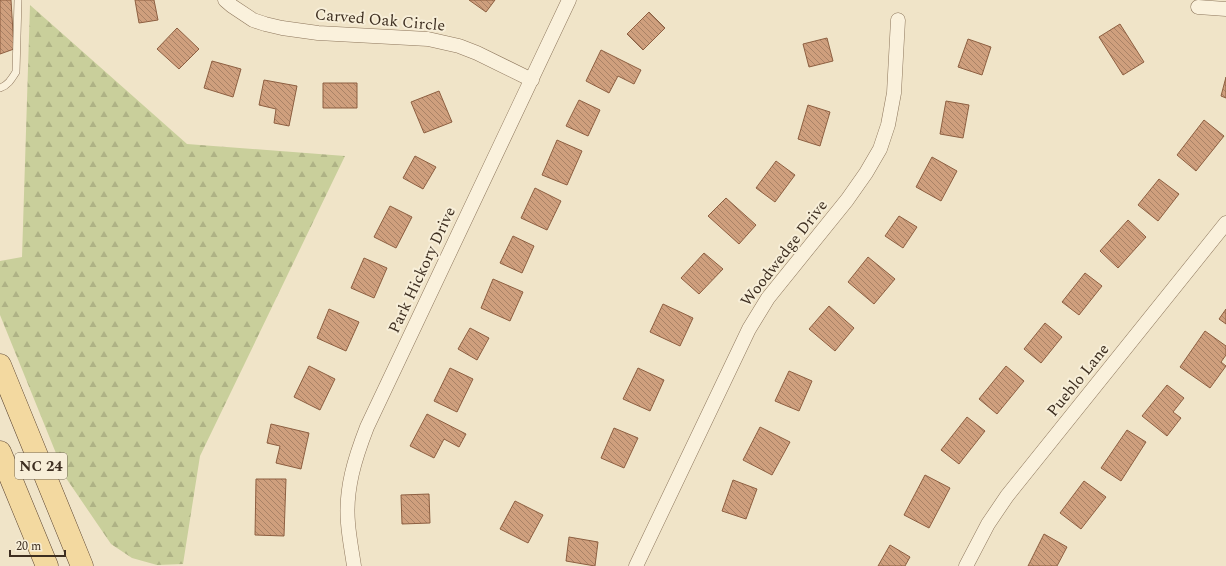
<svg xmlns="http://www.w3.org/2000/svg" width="1226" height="566" viewBox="0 0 1226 566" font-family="Spectral,serif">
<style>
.forest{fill:url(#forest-firs)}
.building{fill:url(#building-back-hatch);stroke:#8d5f41}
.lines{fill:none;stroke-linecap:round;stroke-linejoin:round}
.service-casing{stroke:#8d765c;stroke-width:8}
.minor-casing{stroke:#8d765c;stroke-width:15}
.primary-casing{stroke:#5b4430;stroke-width:23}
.service{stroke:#faf1dc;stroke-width:7}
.minor{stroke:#faf1dc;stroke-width:14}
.primary{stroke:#f3d9a0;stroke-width:22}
.labels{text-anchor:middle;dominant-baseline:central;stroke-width:4;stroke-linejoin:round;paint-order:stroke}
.shield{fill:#f7eed8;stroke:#756857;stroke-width:1}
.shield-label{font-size:15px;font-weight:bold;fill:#3d2e20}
.street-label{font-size:16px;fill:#3d2e20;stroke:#f7eed8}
</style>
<defs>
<pattern id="forest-firs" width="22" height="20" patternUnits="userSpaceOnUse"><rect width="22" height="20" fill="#c9cf9b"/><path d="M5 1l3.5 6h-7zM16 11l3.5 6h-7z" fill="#aeb285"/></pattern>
<pattern id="building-back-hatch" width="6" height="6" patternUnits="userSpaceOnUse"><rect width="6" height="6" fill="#cf9f7d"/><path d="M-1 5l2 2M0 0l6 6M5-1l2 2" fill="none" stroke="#a98266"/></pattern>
</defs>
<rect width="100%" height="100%" fill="#f0e4c8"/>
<!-- forest -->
<path class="forest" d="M30 5 187 144 345 156 200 456 183 564 157 565 132 558 111 544 66 478 0 315V261L22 257Z"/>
<!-- building -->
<path class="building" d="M0 0H11L14 49 0 54Z
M135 0H154L158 20 139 23Z
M469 0H495L486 12Z
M649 12 665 28 643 50 627 34Z
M1120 24 1144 62 1123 75 1099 37Z
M177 28 199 49 179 69 157 49Z
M827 38 833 61 809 67 803 44Z
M968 39 991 47 982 75 958 67Z
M601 50 641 70 634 84 618 76 609 93 586 81Z
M212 61 241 69 233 97 204 88Z
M1226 77V98L1221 96Z
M264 80 297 86 289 126 274 123 276 109 259 105Z
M323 83H357V108H323Z
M439 91 452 122 424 133 411 102Z
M579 100 600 110 588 136 566 126Z
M946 101 969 105 963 138 940 134Z
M808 105 830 112 820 146 798 139Z
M1204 120 1224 136 1196 171 1177 155Z
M557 140 582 151 567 185 542 175Z
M415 156 436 167 423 189 403 178Z
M932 157 957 171 941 201 916 187Z
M776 161 795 175 775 202 756 188Z
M1159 179 1179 194 1158 221 1138 205Z
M535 188 561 201 547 230 521 218Z
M726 198 756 225 739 244 708 216Z
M390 206 412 217 396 248 374 237Z
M899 216 917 227 903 248 885 236Z
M1128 220 1146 237 1118 268 1100 251Z
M513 236 534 246 522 273 500 263Z
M704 253 723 269 699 294 681 278Z
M868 257 895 279 874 304 848 282Z
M364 258 387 268 374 298 351 288Z
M1085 273 1102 286 1079 315 1062 302Z
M493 279 523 292 510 321 481 308Z
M663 304 693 318 680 346 650 332Z
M829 306 854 328 835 351 809 329Z
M329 309 359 322 346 351 317 338Z
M1226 309V324L1219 319Z
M1045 323 1062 337 1041 363 1024 349Z
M470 328 489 338 477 360 458 349Z
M1205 331 1226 346V355L1221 362 1226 366 1210 388 1180 367Z
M309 366 335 379 320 410 294 397Z
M1006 366 1024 381 997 414 979 399Z
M450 368 473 379 457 412 434 401Z
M638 368 664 380 650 411 623 399Z
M789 371 812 381 799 411 775 401Z
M1167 385 1184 398 1173 412 1181 418 1167 436 1142 416Z
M427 414 466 434 459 447 444 439 434 458 410 446Z
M967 417 985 431 959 464 941 450Z
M271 424 309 433 301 469 276 463 280 446 267 443Z
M760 427 790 442 772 475 743 460Z
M614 428 638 438 624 468 601 458Z
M1127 430 1146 442 1121 481 1101 468Z
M925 475 950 488 929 528 904 515Z
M256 479H286L284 536 255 535Z
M733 480 757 489 746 519 722 511Z
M1084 481 1106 497 1081 529 1060 513Z
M429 494 430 523 402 524 401 495Z
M515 501 543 515 528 543 500 529Z
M1044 534 1067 547 1057 566H1028Z
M569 537 598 542 595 566 566 561Z
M890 545 910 557 905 566H878Z"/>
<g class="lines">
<defs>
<path id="service" d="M0 88C8 85 11 80 16 72L18 0"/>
<path id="minor" d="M225 0 232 6 253 20 265 24 282 28 318 33 428 39 459 46 477 53 532 80
M1198 7 1226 9
M354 566C352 552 349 537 348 523 345 489 355 458 367 427L569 0
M636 566 749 329 768 298 847 200 866 173 880 149 888 125 894 93 898 20
M966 566 988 524 1007 496 1226 223"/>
<path id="primary" d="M0 365 82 566
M0 452 47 566"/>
</defs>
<!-- service casing -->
<use href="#service" class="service-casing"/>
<!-- minor casing -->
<use href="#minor" class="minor-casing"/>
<!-- primary casing -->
<use href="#primary" class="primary-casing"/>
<!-- service -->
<use href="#service" class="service"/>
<!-- minor -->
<use href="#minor" class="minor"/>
<!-- primary -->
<use href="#primary" class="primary"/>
</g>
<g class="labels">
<!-- shield labels -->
<rect class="shield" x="15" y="453" width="52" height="26" rx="3"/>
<g class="shield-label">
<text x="41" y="466">NC 24</text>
</g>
<!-- street labels -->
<g class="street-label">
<text transform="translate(380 20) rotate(5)">Carved Oak Circle</text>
<text transform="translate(784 253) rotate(-52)">Woodwedge Drive</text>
<text transform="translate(422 270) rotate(-65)">Park Hickory Drive</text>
<text transform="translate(1078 380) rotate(-51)">Pueblo Lane</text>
</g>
</g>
<!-- scale -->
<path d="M10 550v6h55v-6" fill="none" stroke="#3d2e20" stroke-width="2"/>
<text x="16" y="550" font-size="12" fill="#3d2e20" stroke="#f7eed8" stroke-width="3" paint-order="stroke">20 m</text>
</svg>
